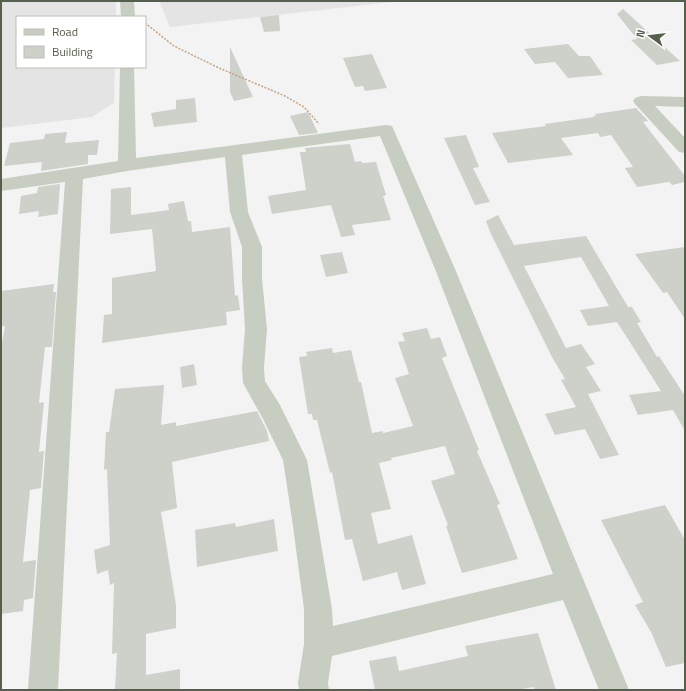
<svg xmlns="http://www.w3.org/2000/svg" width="686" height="691" viewBox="0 0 686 691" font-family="'Titillium Web',sans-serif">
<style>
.education{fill:#e4e4e5}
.building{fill:#cdd1ca}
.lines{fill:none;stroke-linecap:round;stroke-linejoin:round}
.path{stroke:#c5a384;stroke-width:1.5;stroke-dasharray:2 1.5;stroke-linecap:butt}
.minor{fill:#c7cdc0;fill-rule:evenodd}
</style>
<rect width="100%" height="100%" fill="#f3f3f4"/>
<!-- education -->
<path class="education" d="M1 1H116V17H17V67H115L114 103 92 117 1 128Z
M159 1H400L170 27Z"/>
<!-- building -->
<path class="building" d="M623 9 680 61 657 65 631 40 637 39 617 14Z
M279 15 280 31 264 32 260 17Z
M568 44 579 56H590L603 75 568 78 555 62 535 64 524 49Z
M230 47 253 97 234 101 230 92Z
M372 54 387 88 365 91 363 86 355 87 343 58Z
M195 98 197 122 154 127 151 113 176 109V100Z
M636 108 648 121 643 122 685 176V182L672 185 669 182 637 187 625 168 633 167 611 135 600 137 598 133 561 138 573 155 508 163 492 133 546 126 545 124 594 117 593 116H596L595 114Z
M308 112 318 133 299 135 290 116Z
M67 132 65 143 99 140 97 155H88V164L41 171 42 162 4 166 10 143 44 139 45 134Z
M466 135 479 167 473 168 490 202 475 205 444 138Z
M350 144 355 162 361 161 362 163 376 162 386 195 383 196 391 220 352 225 355 235 341 237 331 205 272 214 268 196 306 190 300 152H306L305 148Z
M60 184 58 214 38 217 39 211 19 214 21 196 37 193 38 187Z
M131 187V215L169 210 168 204 184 201 188 221H191L192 232 230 227 235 296 238 295 240 310 226 312 227 325 102 343 104 315 112 314V278L156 271 152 229 110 234 111 189Z
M498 215 514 245 586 236 628 307H632L641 322 637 323 657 357 659 356 685 396V431L673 410 638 415 629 395 661 391 617 322 588 326 580 310 609 306 581 257 524 266 566 348 581 344 595 364 586 367 601 391 588 394 619 455 600 459 585 429 555 435 545 414 576 407 561 380 565 379 552 357 490 232 486 221Z
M685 247V319L667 292 663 293 635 254Z
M342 252 348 273 326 277 320 255Z
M54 284 53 292H56L52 347H45L39 403 44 402 39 452 44 451 41 488 30 490 23 562 36 560 33 598 24 600 23 611 1 614V349L5 326H1V291Z
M427 328 431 339 440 337 447 356 442 358 479 450 477 451 500 504 497 505 518 559 462 573 446 526 448 525 431 481 455 474 445 446 391 458 392 460 379 463 391 509 371 513 378 544 412 535 426 584 402 590 397 572 363 581 352 539 345 540 332 472 330 473 317 420H313L312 414H308L299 357 307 356 306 352 332 348 333 353 351 350 359 382H361L372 433 383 431V433L413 426 395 378 409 374 398 342 405 341 402 333Z
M194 364 197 385 182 388 180 367Z
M164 385 161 425 176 422V426L257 411 267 431 269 441 172 462 177 508 161 512 176 605V628L146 634V675L180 669V690H115L117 653 112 654 114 583 110 585 108 570 97 574 94 550 110 545 107 469 104 470 106 432H109L115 389Z
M665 505 685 540V663L666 667 651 632 635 605 643 602 601 520Z
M274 519 278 551 197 567 195 530 235 523 236 527Z
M538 633 556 690H535L534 687 516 690H375L369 661 396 656 399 671 468 656 465 646Z"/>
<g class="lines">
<!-- path -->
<path class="path" d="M145 23 174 46 219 68 285 96 304 107 319 124"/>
<!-- minor -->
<path class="minor" d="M120 1H134L135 17H121Z
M120 67H134L136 158 386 125 392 126 455 269 629 690H599L563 600 332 656 328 683 329 690H299L298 683 304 644V609L292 519 283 460 263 419 243 383 242 368 245 329 242 279V247L230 212 225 157 127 171 83 179 58 690H28L65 182 1 191V179L118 161ZM380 136 435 269 553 574 333 626 332 609 307 460 280 405 265 381 264 368 267 329 262 279V247L248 212 242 155Z
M641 96 685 97V107L655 106 685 138V153L679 152 635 104 633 101 635 98Z"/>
</g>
<!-- border -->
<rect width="686" height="691" fill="none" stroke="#565e4c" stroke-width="4"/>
<!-- legend -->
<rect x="16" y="16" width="130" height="52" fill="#ffffff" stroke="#bbbfb7"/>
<rect x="24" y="29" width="20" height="6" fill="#c7cdc0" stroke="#bbbfb7"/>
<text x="52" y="36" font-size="12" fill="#565e4c">Road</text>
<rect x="24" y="46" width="20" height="12" fill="#cdd1ca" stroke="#bbbfb7"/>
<text x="52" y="56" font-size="12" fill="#565e4c">Building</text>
<!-- north arrow -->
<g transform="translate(650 36) rotate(285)" stroke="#ffffff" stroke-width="3" paint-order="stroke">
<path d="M0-3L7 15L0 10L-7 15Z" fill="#565e4c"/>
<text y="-6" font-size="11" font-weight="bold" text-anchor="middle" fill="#565e4c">N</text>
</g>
</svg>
